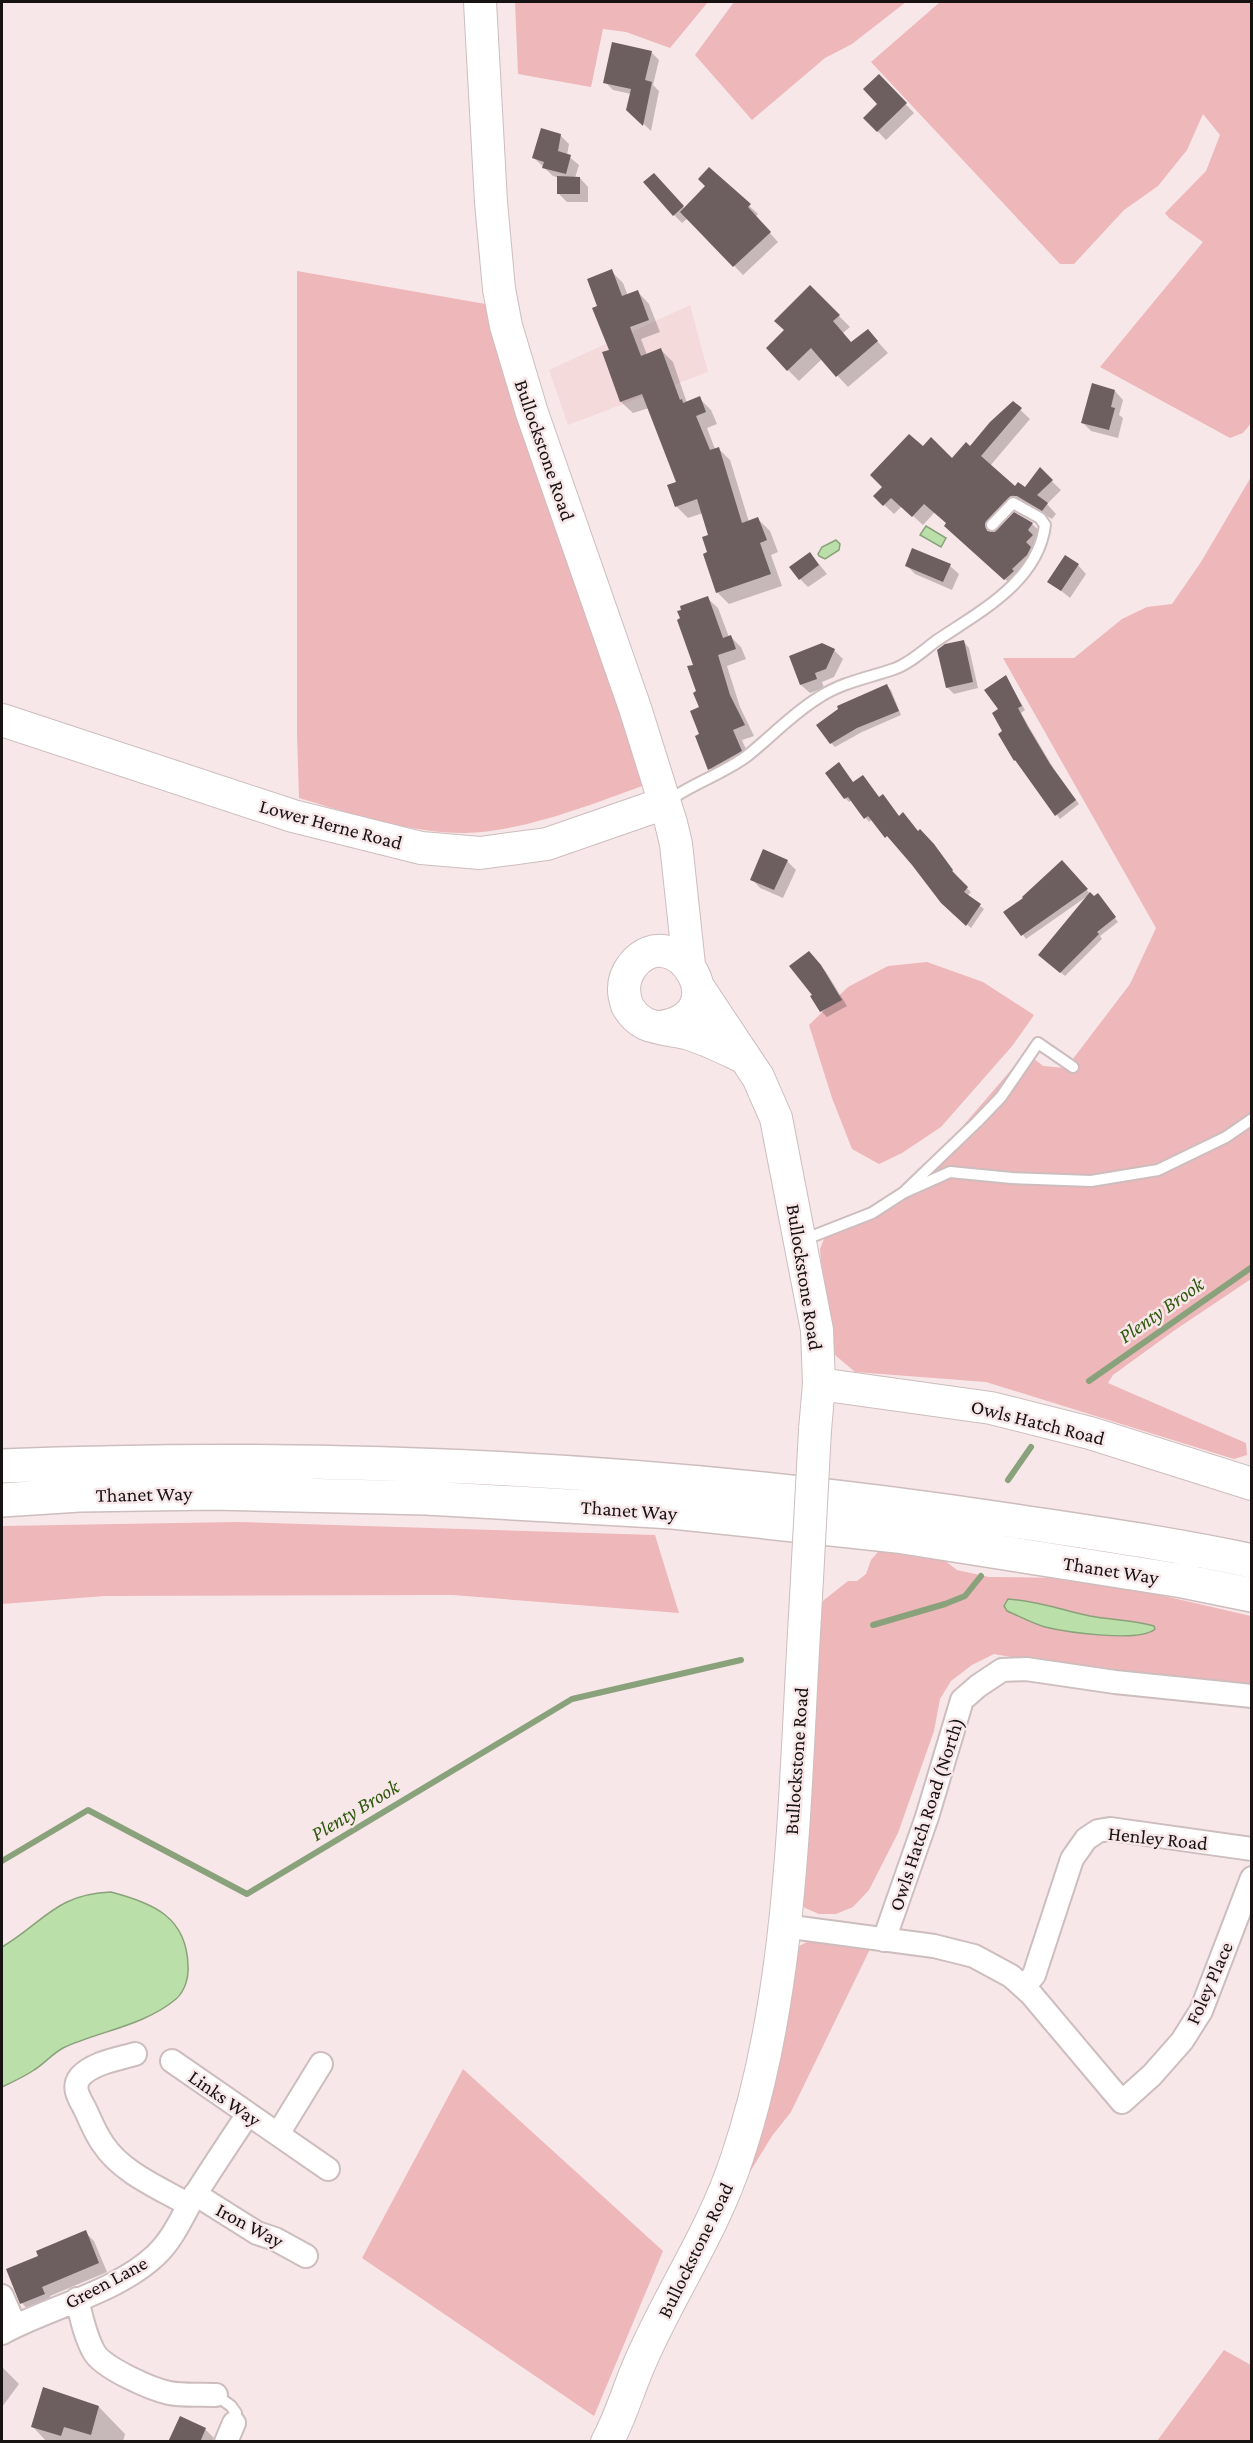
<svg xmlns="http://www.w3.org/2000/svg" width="1253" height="2443" viewBox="0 0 1253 2443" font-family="'Crimson Pro',serif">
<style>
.built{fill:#f4dadb}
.green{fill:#eeb7ba}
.water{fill:#badfa8;stroke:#89a27b;stroke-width:1.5}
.shadow{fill:#0003}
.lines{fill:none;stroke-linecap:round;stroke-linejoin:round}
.stream{stroke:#89a27b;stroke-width:6}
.building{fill:#6d5f5f}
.lane-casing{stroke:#cdbdbe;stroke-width:14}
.street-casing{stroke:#cdbdbe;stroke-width:26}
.secondary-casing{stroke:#cdbdbe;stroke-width:34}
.highway-casing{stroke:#cdbdbe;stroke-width:36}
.lane{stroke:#fff;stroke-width:10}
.street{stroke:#fff;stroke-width:22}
.secondary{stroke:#fff;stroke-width:32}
.highway{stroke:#fff;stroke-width:33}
.secondary-bridge-casing{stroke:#cdbdbe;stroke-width:34;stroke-linecap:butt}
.secondary-bridge{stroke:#fff;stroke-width:32}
.labels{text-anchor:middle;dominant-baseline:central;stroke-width:5;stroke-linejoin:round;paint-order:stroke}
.street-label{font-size:20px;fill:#181313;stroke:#f8e7e8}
.water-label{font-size:21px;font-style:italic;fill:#2d580d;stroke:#f8e7e8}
</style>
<rect width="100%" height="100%" fill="#f8e7e8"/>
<!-- built -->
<path class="built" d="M690 305 708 372 568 425 549 370Z"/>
<!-- green -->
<path class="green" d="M515 2H708L670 48 626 32 603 29 591 87 518 74Z
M734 2H906L852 44 825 58 752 120 695 55Z
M940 2H1251L1252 422 1243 433 1230 438 1100 367 1203 242 1169 218 1165 213 1206 171 1220 135 1203 114 1187 150 1158 186 1124 210 1074 264H1060L871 62Z
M297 271 497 306 650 783C596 803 523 832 465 833 409 833 352 814 299 798L297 734Z
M1251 477V1279L1175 1330 1113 1375 1108 1383 1246 1443 1247 1455 1234 1459 986 1382 855 1372 835 1355 826 1318 820 1249 826 1234 893 1201 938 1155 1017 1063 1028 1054 1043 1066 1066 1068 1130 984 1156 928 1003 658H1074L1122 619 1147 607 1172 604 1201 562Z
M927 962 983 982 1034 1015 1013 1045 941 1127 902 1153 879 1164 852 1149 832 1098 809 1025 848 987 888 966Z
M237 1522 655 1535 679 1613 453 1595 104 1596 2 1604V1526Z
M892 1550 944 1560 957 1570 989 1577 1067 1578 1147 1592 1251 1616V1688L1087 1670 994 1654 972 1665 951 1681 940 1699 934 1731 898 1833 869 1890 853 1907 836 1914H819L805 1908 795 1897 818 1608 824 1600 848 1581H857L866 1574 871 1560 878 1552Z
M807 1942H836L871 1947 791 2112 772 2136 739 2190 797 1947Z
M463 2069 663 2251 594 2416 362 2258Z
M1224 2350 1251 2365V2441H1157Z"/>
<!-- water -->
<path class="water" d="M926 526 946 538 941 547 920 535Z
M836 540 840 544 839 550 825 559 819 556 818 554 822 547Z
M1008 1599C1037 1601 1063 1610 1090 1616 1111 1620 1133 1620 1154 1626L1155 1629C1140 1643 1066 1632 1045 1627 1032 1623 1019 1616 1007 1611L1004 1606Z
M111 1892C153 1903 187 1917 188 1966 189 1977 185 1991 176 1999 144 2026 99 2031 63 2048 52 2054 44 2064 34 2070 24 2077 12 2082 2 2087V1947C44 1922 56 1894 111 1892Z"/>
<!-- shadow -->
<path class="shadow" d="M651 52 659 60 653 85 659 91 651 131 628 109 631 94 613 90 605 82Z
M879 76 914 113 886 140 865 118 880 105Z
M560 135 569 144 567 155 579 165 575 178H580L588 187V202H567L558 193 559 178 553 176 534 158Z
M709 169 758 214 755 217 778 242 743 275 688 218 682 223 674 215 662 183 685 209 707 186Z
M611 271 623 283 628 296 638 292 649 304 660 332 641 339 647 355 661 350 673 362 687 403 699 398 711 410 717 424 707 428 715 449 718 448 730 460 749 522 758 519 770 531 778 552 771 555 782 586 729 604 717 592 709 553 710 536 703 513 688 518 676 506 678 483 649 408 633 413 621 402 604 353 611 351 599 306Z
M810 287 850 327 843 333 852 344 868 331 888 353 848 387 822 359 799 381 788 370 786 330Z
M1115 391 1123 400 1119 415 1123 418 1118 438 1091 431 1083 423Z
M1013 403 1030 419 990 466 1015 488 1026 489 1040 470 1061 490 1047 504 1056 514 1052 519 1028 505H1021L1013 513 1032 524 1042 533 1015 588 955 535 947 524 935 512 923 525 902 506 894 514 875 496 923 448 952 460 970 448Z
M810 553 827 574 808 587 800 579Z
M1078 565 1086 574 1070 598 1049 581Z
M907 566H950L959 574 952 590 915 574Z
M707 598 718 608 729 637H731L741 647 746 659 727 666 740 707 754 736 742 740 751 761 720 779 710 769 701 735 695 666Z
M963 641 969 648 978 688 954 694 947 687Z
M834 650 843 659 834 677 822 682 824 688 810 693 801 685 791 656Z
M1006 677 1025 710 1021 713 1032 732 1054 769 1079 804 1060 819 1015 760 1000 734 1004 732 1000 710Z
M887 686 891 690 901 715 862 732 835 747 831 743Z
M854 783 880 799 937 850 956 875 954 876 971 892 967 896 984 909 971 928 942 902 913 864 872 819 869 822 852 800 849 802 845 798Z
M787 861 796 870 783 898 760 888 752 879Z
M1062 863 1094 898 1101 899 1118 922 1100 936 1102 939 1065 976 1044 959 1089 895 1026 939 1006 912 1025 898Z
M815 959 826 972 847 1006 827 1017 821 1011Z
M85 2232 94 2241 107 2272 50 2296 53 2303 30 2312 22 2303 40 2256Z
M2 2367 19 2384 2 2407Z
M44 2388 99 2407 125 2434 123 2442H47L33 2427Z
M205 2429 214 2438 212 2442H170Z"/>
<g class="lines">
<!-- stream -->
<path class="stream" d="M1089 1381 1252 1267
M1008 1480 1031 1447
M873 1625 945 1604 965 1596 981 1576
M2 1861 88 1810 247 1894 572 1699 741 1660"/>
</g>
<!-- building -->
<path class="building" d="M612 42 652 51 645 80 652 82 643 126 626 110 631 89 603 83Z
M879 74 907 103 877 132 863 118 877 104 863 89Z
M541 128 561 134 558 151 571 155 566 174 542 168 544 162 532 158Z
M709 167 751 204 748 207 771 232 733 267 680 212 705 186 698 179Z
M654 173 684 206 673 216 643 182Z
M557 176 580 177V194H557Z
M612 269 622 296 638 290 649 320 630 327 641 356 661 348 680 400 682 399 683 403 700 396 706 412 696 416 710 450 719 447 742 523 758 517 767 540 760 543 771 574 716 593 703 554 707 552 702 537 708 535 697 499 675 507 667 485 676 482 642 394 620 402 602 352 609 350 592 308 597 306 587 279Z
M810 285 840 315 833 321 851 342 868 329 878 341 836 377 811 348 787 371 766 348 784 330 774 321Z
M1092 383 1115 390 1111 407 1115 408 1109 430 1081 423Z
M1013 401 1022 408 981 456 1015 486 1018 482 1025 487 1040 467 1053 480 1037 495 1048 503 1042 511 1017 496H1011L985 523 987 531 995 532 1014 512 1033 523 1028 530 1033 535 1026 542 1031 547 1027 555 1012 569 1014 571 1004 580 944 526 946 523 924 504 912 517 891 498 883 506 873 496 882 487 870 475 909 434 923 446 931 437 952 458 966 442 970 446 990 422Z
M912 548 951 564 943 582 905 566Z
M810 552 819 565 799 580 789 567Z
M1065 555 1079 564 1061 591 1047 582Z
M708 596 723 638 731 635 736 649 718 655 730 695 745 725 733 730 742 751 708 770 695 736 699 734 690 711 699 707 693 693 696 691 687 666 693 665 677 620 680 618 677 611 681 610 680 606Z
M964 640 973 682 946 688 937 650 945 644Z
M822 643 835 649 826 669 815 673 817 679 800 685 789 656Z
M1006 675 1022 706 1018 708 1028 727 1050 764 1076 800 1055 816 1015 760 1014 761 998 734 1002 731 992 713 998 709 984 690Z
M887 684 899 711 857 728 830 744 816 725 838 709 837 706Z
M839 762 853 782 863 775 879 797 883 794 899 816 903 812 918 831 920 829 934 844 953 870 952 871 968 887 964 892 981 904 966 926 941 903 912 865 887 836 885 838 868 816 864 819 848 797 844 799 825 773Z
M763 849 788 860 774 890 750 880Z
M1062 860 1088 889 1021 936 1003 912 1023 898 1022 897Z
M1090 892 1094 896 1098 893 1116 917 1097 932 1099 934 1060 973 1038 955Z
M809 951 821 965 842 1000 820 1012 810 996 812 995 789 966Z
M86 2230 99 2263 42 2287 45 2294 20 2304 6 2269 38 2256 36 2251Z
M43 2387 99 2406 91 2435 64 2427 61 2436 31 2427Z
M180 2416 206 2428 200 2442H168Z"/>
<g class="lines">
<defs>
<path id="lane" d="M668 801C693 783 723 774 747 756 771 737 792 714 818 698 842 682 868 678 894 669 909 664 924 650 936 641 979 612 1038 582 1045 525L1040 518 1013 503 992 525
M903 1193 950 1172 1012 1178 1091 1181 1158 1170 1226 1137 1252 1119
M803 1240 872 1213 903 1193 977 1122 1001 1097 1038 1043 1073 1067
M216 2395 231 2406 236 2413 234 2423"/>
<path id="street" d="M784 1926 934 1946 974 1956 1011 1976 1031 1994 1122 2102 1152 2075 1182 2041 1201 2011 1252 1878
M884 1940 927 1817 962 1700 978 1686 1002 1670 1026 1669 1115 1682 1252 1696
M1024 1987 1034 1975 1072 1859 1086 1839 1098 1831 1110 1829 1252 1849
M135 2054C118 2059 92 2063 80 2077 72 2087 79 2098 84 2107 90 2119 95 2133 103 2144 122 2173 160 2188 189 2205
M172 2061 328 2169
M278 2134 321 2064
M195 2194 257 2233 275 2239 306 2256
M2 2296 15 2326
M77 2299C81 2316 85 2336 94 2352 103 2368 151 2389 169 2393 184 2396 201 2394 216 2395
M2 2333C49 2307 116 2293 156 2255 174 2238 182 2216 195 2195 212 2168 230 2141 248 2114
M226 2442 234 2423"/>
<path id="secondary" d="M480 2 491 202 499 289 506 326 532 413 635 708 671 823 676 844 689 965
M2 720 293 816 421 848 480 853 547 844 665 803
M698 987 758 1077 776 1118 817 1330 819 1384 815 1430
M660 1027C741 1015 674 913 632 966 623 978 622 991 627 1005 631 1013 638 1020 646 1024 658 1029 673 1030 686 1033 707 1039 726 1049 745 1058
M819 1384 991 1408 1090 1433 1252 1484
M607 2442C622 2415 629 2386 642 2358 672 2290 714 2229 737 2158 794 1990 794 1793 805 1616"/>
<path id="highway" d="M2 1466C340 1452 680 1470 1015 1521 1094 1533 1173 1544 1252 1561
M2 1500 79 1495 212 1493 426 1498 673 1512 897 1536 1183 1581 1252 1595"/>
</defs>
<!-- lane casing -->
<use href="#lane" class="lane-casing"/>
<!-- street casing -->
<use href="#street" class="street-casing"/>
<!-- secondary casing -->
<use href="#secondary" class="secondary-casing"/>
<!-- highway casing -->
<use href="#highway" class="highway-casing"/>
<!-- lane -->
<use href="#lane" class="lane"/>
<!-- street -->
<use href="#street" class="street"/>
<!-- secondary -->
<use href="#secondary" class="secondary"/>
<!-- highway -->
<use href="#highway" class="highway"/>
<defs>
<path id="secondary-bridge" d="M805 1616 815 1430"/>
</defs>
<!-- secondary-bridge casing -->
<use href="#secondary-bridge" class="secondary-bridge-casing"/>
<!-- secondary-bridge -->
<use href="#secondary-bridge" class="secondary-bridge"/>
</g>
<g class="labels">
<!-- street labels -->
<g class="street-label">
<text transform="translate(545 450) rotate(71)">Bullockstone Road</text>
<text transform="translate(331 824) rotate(15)">Lower Herne Road</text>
<text transform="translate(805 1277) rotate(81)">Bullockstone Road</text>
<text transform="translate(1038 1422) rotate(14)">Owls Hatch Road</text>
<text transform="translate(144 1494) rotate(-1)">Thanet Way</text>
<text transform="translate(629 1510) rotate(4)">Thanet Way</text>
<text transform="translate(1111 1570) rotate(9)">Thanet Way</text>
<text transform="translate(796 1761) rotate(-86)">Bullockstone Road</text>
<text transform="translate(926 1814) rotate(-72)">Owls Hatch Road (North)</text>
<text transform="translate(1158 1838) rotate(6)">Henley Road</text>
<text transform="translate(1209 1983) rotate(-66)">Foley Place</text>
<text transform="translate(225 2098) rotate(35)">Links Way</text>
<text transform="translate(250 2225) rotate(28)">Iron Way</text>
<text transform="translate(695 2250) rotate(-64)">Bullockstone Road</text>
<text transform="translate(106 2282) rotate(-28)">Green Lane</text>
</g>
<!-- water labels -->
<g class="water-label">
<text transform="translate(1161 1310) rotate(-35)">Plenty Brook</text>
<text transform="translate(355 1810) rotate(-31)">Plenty Brook</text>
</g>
</g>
<!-- border -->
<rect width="1253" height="2443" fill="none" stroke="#181313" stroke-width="6"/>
</svg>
